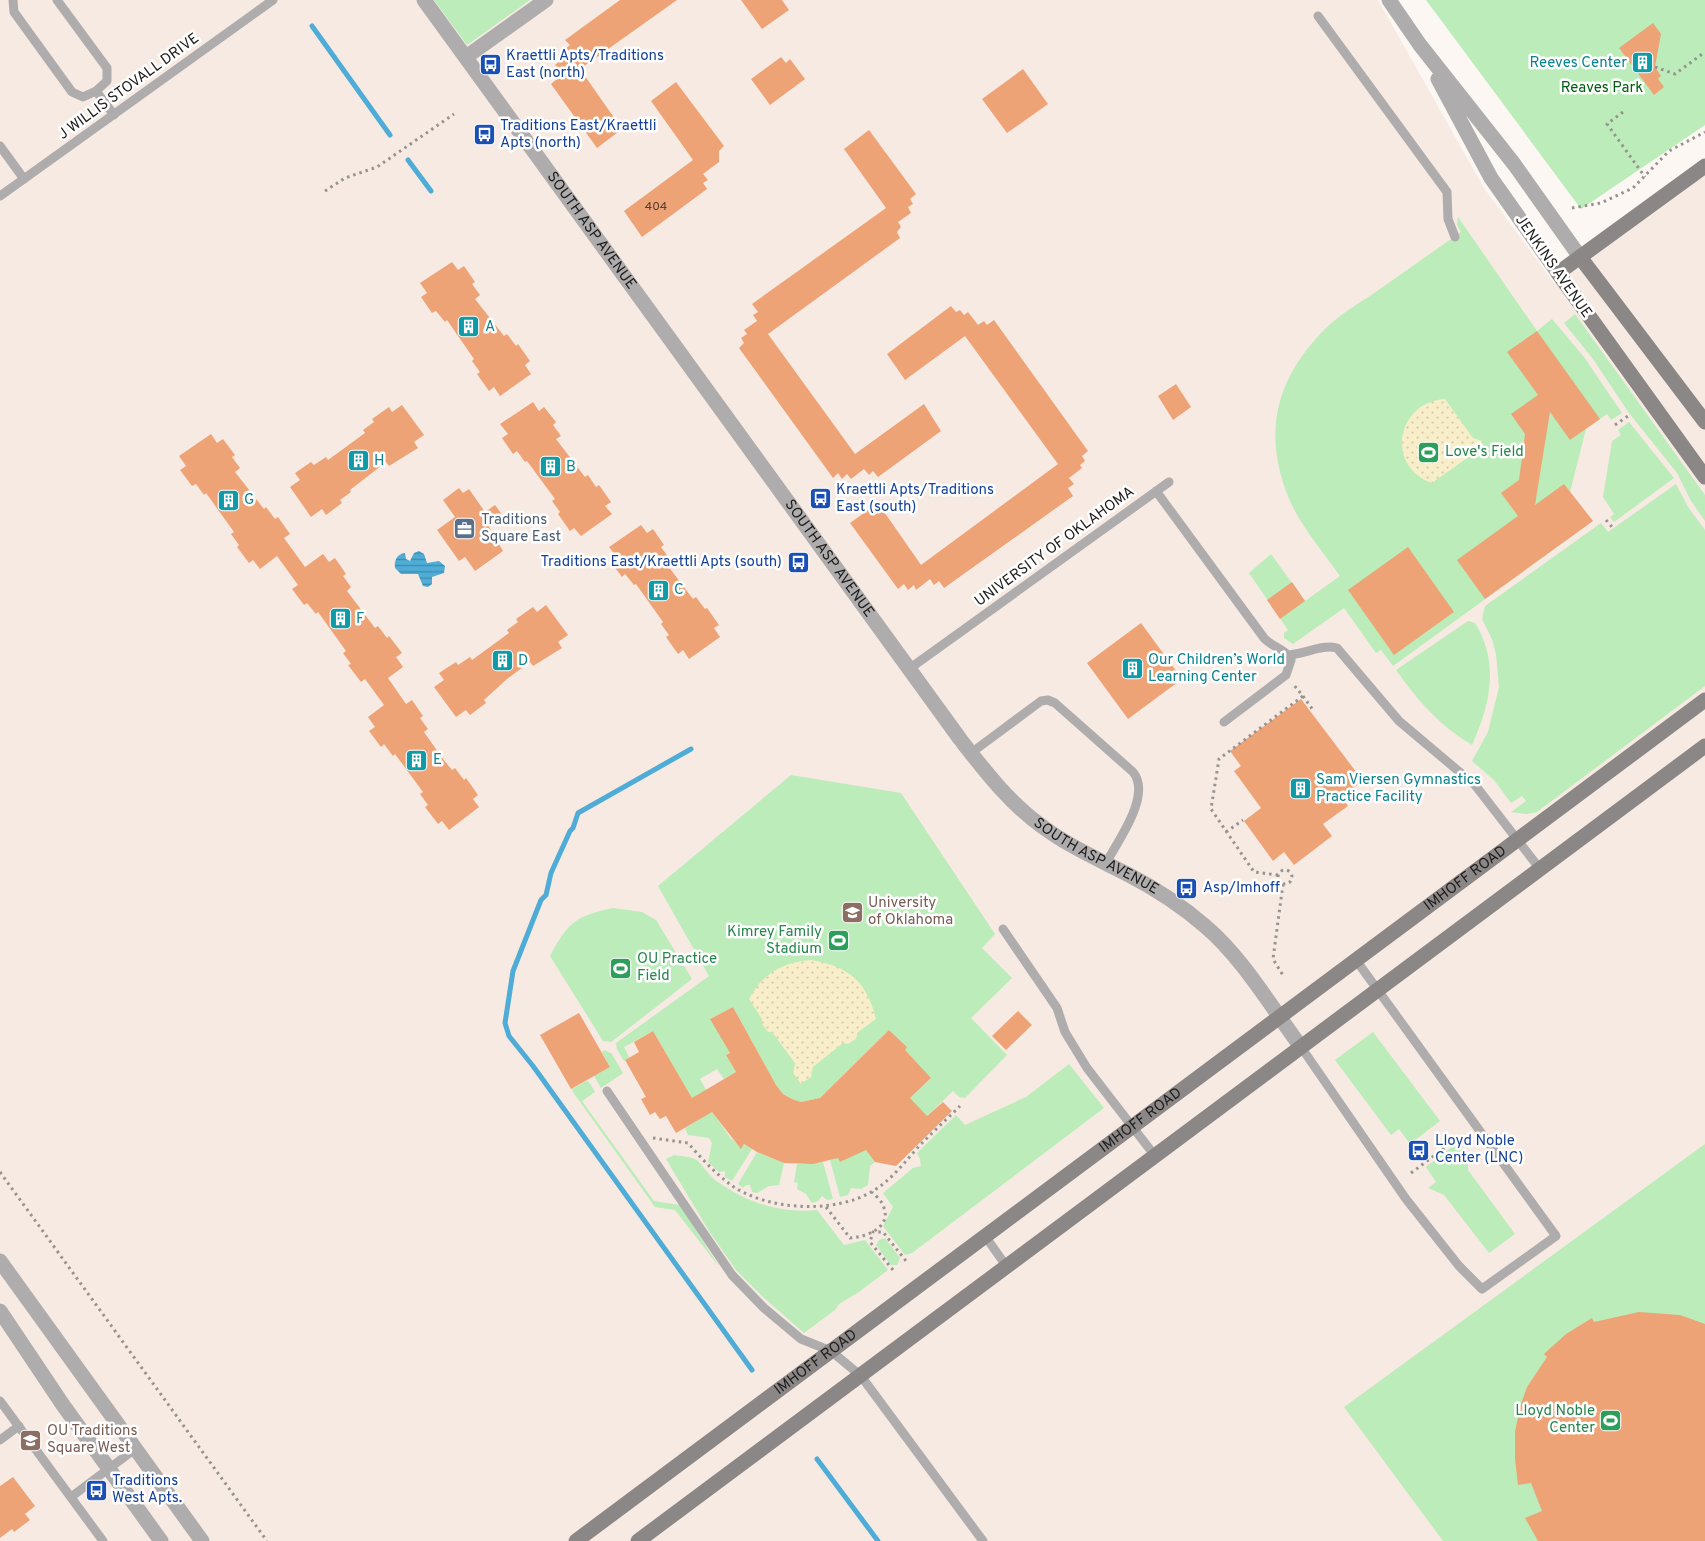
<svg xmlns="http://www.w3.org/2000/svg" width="1705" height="1541" viewBox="0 0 1705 1541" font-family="Overpass,sans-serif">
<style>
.built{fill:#f7eae2}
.green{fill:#bbecb9}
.sand{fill:url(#sand-dots)}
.water{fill:url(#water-rules)}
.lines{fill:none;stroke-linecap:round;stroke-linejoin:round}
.stream{stroke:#4eacd6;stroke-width:5}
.building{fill:#eea376}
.path{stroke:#979391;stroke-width:3;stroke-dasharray:2.5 4;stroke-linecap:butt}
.service{stroke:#aeacac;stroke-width:9}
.minor{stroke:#aeacac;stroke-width:15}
.tertiary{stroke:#aeacac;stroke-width:15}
.secondary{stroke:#8b8787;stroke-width:15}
.labels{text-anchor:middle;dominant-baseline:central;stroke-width:5;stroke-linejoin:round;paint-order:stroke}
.number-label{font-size:12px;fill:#533e32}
.transit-label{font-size:15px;fill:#164399;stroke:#fff;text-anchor:start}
.culture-label{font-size:15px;fill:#0d838f;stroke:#fff;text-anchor:start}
.street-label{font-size:15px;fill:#1f1d1c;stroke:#fff}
.park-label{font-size:15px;fill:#01600f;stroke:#fff}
.leisure-label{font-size:15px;fill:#27864d;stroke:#fff;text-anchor:start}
.service-label{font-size:15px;fill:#4e5e75;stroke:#fff;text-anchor:start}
.education-label{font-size:15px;fill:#785e54;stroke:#fff;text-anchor:start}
</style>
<defs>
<pattern id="sand-dots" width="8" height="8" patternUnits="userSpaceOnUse" patternTransform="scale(1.25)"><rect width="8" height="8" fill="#f8eec9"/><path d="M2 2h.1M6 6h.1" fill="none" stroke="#d4ccac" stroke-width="1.8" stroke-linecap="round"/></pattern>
<pattern id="water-rules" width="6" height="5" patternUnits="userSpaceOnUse" patternTransform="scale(1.25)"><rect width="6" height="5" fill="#4eacd6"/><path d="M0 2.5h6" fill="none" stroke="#408bad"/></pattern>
</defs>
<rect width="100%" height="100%" fill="#fcf7f3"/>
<!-- built -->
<path class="built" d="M0 0H1378L1484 188 1554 283 1705 175V1541H0Z"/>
<!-- green -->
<path class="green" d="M434 0H530L467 45Z
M1426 0H1705V125L1581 209Z
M1458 217 1537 331 1552 319 1584 357 1622 413 1611 420 1607 414 1586 429 1570 492 1593 521 1393 666 1381 650 1376 653 1344 608 1293 644 1284 638V633L1288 630 1249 573 1271 554 1305 601 1340 576C1321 549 1297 522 1286 491 1262 425 1280 373 1328 326 1343 312 1363 301 1380 289 1407 270 1434 251 1461 232L1457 225Z
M1575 314 1705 495V521L1691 501 1677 473 1629 413 1593 359 1564 323Z
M1629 422 1674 478 1614 522 1610 517 1614 514 1603 497 1612 441 1621 435 1618 430Z
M1676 484 1688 507 1705 530V686L1537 812 1527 814 1511 812 1526 801 1522 796 1511 803 1494 780 1472 761 1488 732 1499 687 1496 654 1492 639 1482 619 1485 606 1601 523 1608 532Z
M1468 621 1475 623C1500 663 1490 705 1472 745 1441 727 1417 700 1396 670Z
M791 775 901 793 995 934 982 948 1012 978 971 1018 1007 1055 965 1098 959 1097 953 1091 927 1116 915 1104 867 1151 875 1162 870 1166 868 1185 861 1189 851 1188 848 1195 840 1197 830 1160 838 1157 841 1162 870 1145 891 1117 931 1078 916 1063 879 1074 907 1047 889 1030 820 1098 801 1102 792 1099 783 1094 776 1085 733 1007 711 1018 730 1053 726 1055 736 1072 724 1079 717 1069 700 1079 714 1104 709 1107 729 1136 741 1148 744 1144 752 1149 732 1181 725 1177V1171L719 1172 708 1162 712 1143 709 1138 688 1135 685 1128 703 1117 653 1031 624 1047 629 1057 624 1061 617 1049 616 1043 623 1038 709 976 658 886Z
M613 908 642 912 656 920 692 979 611 1042 603 1041 550 956C568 922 576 916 613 908Z
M1373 1032 1440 1121 1410 1144 1399 1129 1391 1135 1335 1060Z
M605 1050 612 1054 623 1073 601 1088 594 1076 610 1067 602 1052Z
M1069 1064 1104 1108 912 1253 905 1255 883 1226 893 1207 883 1193 913 1168 921 1166 920 1159 917 1153 956 1115 965 1125 1026 1097Z
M586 1081 589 1082 595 1092 582 1101 654 1201 680 1205 720 1268 675 1210 655 1207 573 1092 572 1089Z
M1458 1142 1468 1156V1170L1515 1234 1489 1253 1444 1195 1428 1188 1436 1182 1426 1167Z
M1705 1144V1541H1443L1344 1407Z
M757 1152 784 1163 779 1185 769 1186 757 1193 752 1192 750 1185H746L743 1188 738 1184Z
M674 1155C680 1156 692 1157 697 1160 703 1166 708 1174 715 1180 746 1202 779 1214 817 1210L844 1245 865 1240 888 1270 859 1292 839 1304 835 1310 804 1333 763 1297 736 1270 709 1231 666 1159Z
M823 1162 833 1199 827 1200 822 1196 818 1201 812 1203 806 1194 797 1189 798 1183 794 1182 797 1164Z
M885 1238 900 1258 897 1265H891L876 1245 879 1240Z"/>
<!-- sand -->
<path class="sand" d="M1445 399 1473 438 1482 441 1484 450 1480 456H1470L1432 483C1385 467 1396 402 1445 399Z
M811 960C849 966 867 982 876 1019L857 1033V1038L848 1044 843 1043 813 1067 811 1077 801 1084 793 1073 795 1063 772 1032H768L762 1024V1019L749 999C762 974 783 962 811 960Z"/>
<!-- water -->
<path class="water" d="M419 551 424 554 427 563 439 561 445 566 444 573 432 577V584L428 587 423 586 418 574H401L395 568C394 560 397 554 405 553L406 559 410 561 414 553Z"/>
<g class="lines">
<!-- stream -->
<path class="stream" d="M312 26 390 135
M408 160 431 191
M691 749 578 813 573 828 570 831 551 873 546 895 541 900 513 971 505 1023 509 1036 533 1066 752 1370
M817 1459 878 1541"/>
</g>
<!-- building -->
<path class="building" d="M620 0H677L580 69 622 129 597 148 551 84 557 79 553 73 559 70 555 65 567 55 564 50 570 45 565 40Z
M741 0H782L789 10 762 29Z
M1653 23 1661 34 1655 67 1661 76 1658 79 1664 87 1654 95 1619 48Z
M781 57 786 63 790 59 805 79 770 105 751 79Z
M1023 69 1048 104 1007 133 982 99Z
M676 82 724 146 719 151V162L703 174 708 180 703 183 707 189 642 237 624 211 693 160 651 101Z
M869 130 916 194 910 199 913 204 908 207 911 213 898 222 901 227 897 232 900 238 768 334 855 454 924 404 941 431 878 477 873 471 869 475 864 469 851 479 847 474 842 479 838 473 833 478 739 348 744 343 741 338 747 334 744 330 757 321 753 315 758 312 752 304 886 208 844 149Z
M452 262 458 270 464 266 475 282 472 284 480 295 475 299 504 336 507 334 516 346 518 344 530 361 525 365 531 374 500 396 494 387 489 391 477 374 480 372 472 361 474 359 447 320 445 322 436 311 432 313 421 297 427 293 420 283Z
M951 306 956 312 960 310 964 315 968 312 978 325 984 321 987 325 994 320 1088 451 1082 456 1085 461 1080 465 1082 468 1069 478 1074 484 1068 488 1073 496 944 588 939 581 934 585 930 579 916 590 914 585 908 590 904 584 898 589 850 523 878 503 921 565 1058 464 965 336 905 380 887 354Z
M1537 331 1600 419 1570 440 1550 412 1535 505 1564 484 1593 521 1485 599 1457 560 1518 516 1501 493 1519 480 1525 434 1511 414 1538 395 1507 352Z
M1176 384 1191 407 1173 420 1158 396Z
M533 402 539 411 544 407 556 422 553 425 561 436 556 439 585 477 588 475 596 487 599 485 611 502 605 506 612 514 581 536 574 528 570 531 558 514 560 512 552 501 555 499 527 461 525 462 517 451 513 454 502 438 508 434 500 424Z
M402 405 424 435 414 442 418 448 389 466 386 462 350 490 351 492 340 500 342 503 326 515 322 509 311 517 290 487 300 480 295 473 311 462 314 465 326 457 328 460 365 433 363 430 374 422 372 419 389 407 392 412Z
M211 434 217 443 223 439 235 455 232 457 240 468 235 472 264 509 266 507 275 519 278 517 290 534 284 538 305 567 323 554 329 562 335 558 346 574 343 576 351 587 347 591 375 628 378 626 387 638 389 636 402 653 396 657 403 667 388 678 406 704 412 700 423 716 420 718 428 729 424 732 443 759 452 770 455 768 464 780 466 778 478 795 473 799 479 807 449 830 442 821 438 824 425 807 428 805 420 794 423 792 395 754 393 756 384 744 381 747 369 731 375 727 368 717 384 705 365 679 361 682 348 665 351 664 343 653 346 651 318 612 316 614 307 603 304 605 292 589 298 585 277 556 260 569 253 560 249 563 237 547 239 545 231 534 234 532 206 493 204 495 196 484 192 486 180 470 186 466 179 456Z
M459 488 463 493 469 489 485 512 495 505 503 516 489 527 503 551 475 571 465 557 459 561 437 530 455 517 443 500Z
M641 525 647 533 653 529 664 545 661 547 669 558 665 562 693 599 696 597 705 609 707 608 719 625 714 628 720 637 689 659 683 650 678 654 666 637 669 635 661 624 663 622 636 584 634 585 625 574 622 577 610 561 616 556 609 547Z
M1408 547 1454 612 1394 655 1348 590Z
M1292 582 1305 601 1280 619 1267 600Z
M546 605 568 635 558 642 562 648 533 666 530 662 507 679 484 700 486 703 470 715 466 710 456 717 434 687 444 680 439 673 456 662 458 665 470 657 472 660 509 633 507 630 518 622 516 619 533 607 537 612Z
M1141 623 1182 679 1128 719 1087 663Z
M1301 699 1363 781 1341 797 1348 806 1323 824 1332 836 1294 865 1284 852 1273 861 1244 821 1261 808 1234 771 1241 766 1230 751Z
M733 1007 776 1085 783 1094 792 1099 801 1102 820 1098 889 1030 907 1047 905 1050 931 1078 910 1098 927 1116 943 1102 952 1111 896 1166 875 1162 866 1150 840 1162 838 1158 813 1164 784 1163 757 1152 744 1144 741 1149 712 1112 676 1133 666 1116 660 1119 655 1112 650 1115 641 1099 646 1097 625 1060 639 1052 634 1042 653 1031 692 1098 736 1072 726 1055 730 1053 710 1019Z
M1018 1011 1032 1025 1006 1050 992 1036Z
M579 1013 610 1067 571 1089 540 1035Z
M1639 1312 1680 1315 1705 1324V1541H1538L1525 1518 1542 1511 1531 1483 1518 1485 1515 1459V1432L1520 1407 1527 1387 1547 1357 1544 1354 1566 1334 1592 1318 1594 1322Z
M13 1477 35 1506 25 1514 30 1520 14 1532 12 1529 0 1538V1486Z"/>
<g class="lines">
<!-- path -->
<path class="path" d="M1655 67 1675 74 1705 52
M1623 112 1607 124 1645 177
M325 191 345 178 377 167 454 114
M1572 208 1601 203 1633 188 1669 151 1705 132
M1615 425 1628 416
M1606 520 1612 527
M1303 696 1313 710
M1226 832 1243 820
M1278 877a7 7 0 1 1 14 0a7 7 0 1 1-14 0Z
M1278 875 1254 872 1211 809 1219 759 1303 696 1293 684
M1283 884 1273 959 1284 977
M653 1138 688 1143C701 1158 715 1173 731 1185 768 1211 835 1214 873 1191 893 1179 906 1160 922 1143 934 1131 947 1119 960 1106
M0 1172 267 1541
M1411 1173 1459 1137
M826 1207 850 1238C866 1237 891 1228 884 1208 883 1202 876 1196 872 1192
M893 1270 870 1242 873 1232H883L906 1261"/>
<!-- service -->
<path class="service" d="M13 0 14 12 72 92 83 97 96 91 107 81V68L57 0
M1318 16 1447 192 1448 219 1455 237
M96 91 114 115
M0 146 24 179
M0 196 273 0
M1156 491 1264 638C1273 648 1285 648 1291 660L1286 675 1224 722
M1288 655C1306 654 1321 644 1337 648L1399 721 1475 785 1540 869
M909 669 1169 482
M971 753 1041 701 1048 700 1055 703 1133 772C1152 795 1118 841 1106 863
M1003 929 1057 1008 1065 1032 1087 1068 1155 1156
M1301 1047 1406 1199 1459 1266 1482 1289 1556 1236 1356 960
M607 1091 732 1275 764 1308 801 1339 831 1351 861 1376 983 1541
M985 1236 1007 1267
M0 1401 103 1541
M0 1440 19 1426
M71 1497 135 1449"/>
<!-- minor -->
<g class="minor">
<path id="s1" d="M424 0 960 739C985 771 1010 804 1043 827 1070 847 1100 860 1129 875 1156 889 1182 906 1205 926 1242 957 1272 1008 1301 1047"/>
<path d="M466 57 546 0"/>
</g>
<!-- tertiary -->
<path class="tertiary" d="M1389 0 1420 45 1514 164 1580 257
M1438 79 1491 178 1558 273
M0 1261 202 1541
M0 1311 63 1405 161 1541"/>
<!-- secondary -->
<g class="secondary">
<path d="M1705 166 1558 273 1705 477"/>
<path d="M1580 257 1705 422"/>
<path id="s2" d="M576 1541 1705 700"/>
<path d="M638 1541 1705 746"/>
</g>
</g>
<!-- icons -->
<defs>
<symbol id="building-square" viewBox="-11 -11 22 22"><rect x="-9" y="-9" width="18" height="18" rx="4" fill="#0f9aa8" stroke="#fff"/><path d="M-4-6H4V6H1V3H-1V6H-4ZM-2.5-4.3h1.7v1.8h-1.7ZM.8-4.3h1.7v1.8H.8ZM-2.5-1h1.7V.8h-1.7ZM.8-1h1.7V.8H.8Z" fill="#fff"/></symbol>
<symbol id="bus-square" viewBox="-11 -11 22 22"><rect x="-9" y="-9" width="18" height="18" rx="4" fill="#1a4fb4" stroke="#fff"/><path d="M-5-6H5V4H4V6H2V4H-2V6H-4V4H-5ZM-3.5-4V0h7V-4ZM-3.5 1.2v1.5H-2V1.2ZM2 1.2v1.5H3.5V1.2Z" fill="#fff"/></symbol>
<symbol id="stadium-square" viewBox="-11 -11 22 22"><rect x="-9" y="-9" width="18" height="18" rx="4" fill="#2e9e5b" stroke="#fff"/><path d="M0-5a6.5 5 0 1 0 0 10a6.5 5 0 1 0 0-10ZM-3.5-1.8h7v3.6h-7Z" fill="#fff"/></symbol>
<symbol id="office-square" viewBox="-11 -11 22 22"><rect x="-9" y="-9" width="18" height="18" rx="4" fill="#5c6f8a" stroke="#fff"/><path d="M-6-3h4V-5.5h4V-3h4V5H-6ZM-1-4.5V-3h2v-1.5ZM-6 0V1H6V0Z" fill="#fff"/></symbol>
<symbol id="university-square" viewBox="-11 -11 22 22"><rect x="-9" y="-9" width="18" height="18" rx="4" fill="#8d6e63" stroke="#fff"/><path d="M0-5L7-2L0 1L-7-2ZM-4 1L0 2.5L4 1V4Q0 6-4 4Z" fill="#fff"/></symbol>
</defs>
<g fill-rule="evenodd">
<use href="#building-square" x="1630" y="50" width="25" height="25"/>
<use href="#bus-square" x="478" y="52" width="25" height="25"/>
<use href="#bus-square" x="472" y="122" width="25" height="25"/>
<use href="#building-square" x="456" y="314" width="25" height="25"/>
<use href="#stadium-square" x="1416" y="440" width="25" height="25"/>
<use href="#building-square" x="346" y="448" width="25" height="25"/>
<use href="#building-square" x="538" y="454" width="25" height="25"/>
<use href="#bus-square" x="808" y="486" width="25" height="25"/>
<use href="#building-square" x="216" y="488" width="25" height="25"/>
<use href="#office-square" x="452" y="516" width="25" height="25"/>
<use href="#bus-square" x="786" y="550" width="25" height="25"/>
<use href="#building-square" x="646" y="578" width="25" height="25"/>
<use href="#building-square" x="328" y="606" width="25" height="25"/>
<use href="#building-square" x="490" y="648" width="25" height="25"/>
<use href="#building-square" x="1120" y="656" width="25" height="25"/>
<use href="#building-square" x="404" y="748" width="25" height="25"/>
<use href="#building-square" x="1288" y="776" width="25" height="25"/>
<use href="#bus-square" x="1174" y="876" width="25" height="25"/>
<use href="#university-square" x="840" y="900" width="25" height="25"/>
<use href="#stadium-square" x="826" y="928" width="25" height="25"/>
<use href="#stadium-square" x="608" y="956" width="25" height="25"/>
<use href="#bus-square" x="1406" y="1138" width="25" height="25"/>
<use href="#stadium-square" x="1598" y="1408" width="25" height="25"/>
<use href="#university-square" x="18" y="1428" width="25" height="25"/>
<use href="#bus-square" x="84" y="1478" width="25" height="25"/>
</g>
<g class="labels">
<!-- number labels -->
<g class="number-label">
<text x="656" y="207">404</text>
</g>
<!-- transit labels -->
<g class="transit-label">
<text x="506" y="56">Kraettli Apts/Traditions<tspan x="506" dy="17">East (north)</tspan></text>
<text x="500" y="126">Traditions East/Kraettli<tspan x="500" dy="17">Apts (north)</tspan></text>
<text x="836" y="490">Kraettli Apts/Traditions<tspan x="836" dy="17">East (south)</tspan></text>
<text x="782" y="562" text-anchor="end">Traditions East/Kraettli Apts (south)</text>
<text x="1203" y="888">Asp/Imhoff</text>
<text x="1435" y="1141">Lloyd Noble<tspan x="1435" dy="17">Center (LNC)</tspan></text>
<text x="112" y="1481">Traditions<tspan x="112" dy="17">West Apts.</tspan></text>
</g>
<!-- culture labels -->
<g class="culture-label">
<text x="1627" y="63" text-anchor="end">Reeves Center</text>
<text x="485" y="327">A</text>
<text x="374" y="461">H</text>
<text x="566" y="467">B</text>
<text x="244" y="500">G</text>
<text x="674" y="590">C</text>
<text x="356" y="619">F</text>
<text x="1148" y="660">Our Children’s World<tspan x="1148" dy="17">Learning Center</tspan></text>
<text x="518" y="661">D</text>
<text x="433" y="760">E</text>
<text x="1316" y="780">Sam Viersen Gymnastics<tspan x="1316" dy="17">Practice Facility</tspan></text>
</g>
<!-- street labels -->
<g class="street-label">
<text transform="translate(129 87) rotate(-36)">J WILLIS STOVALL DRIVE</text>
<text stroke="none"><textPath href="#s1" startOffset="285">SOUTH ASP AVENUE</textPath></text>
<text transform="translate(1553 267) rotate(55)">JENKINS AVENUE</text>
<text transform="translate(1055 547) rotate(-36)">UNIVERSITY OF OKLAHOMA</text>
<text stroke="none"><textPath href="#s1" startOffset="690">SOUTH ASP AVENUE</textPath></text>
<text stroke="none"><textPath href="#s1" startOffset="1095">SOUTH ASP AVENUE</textPath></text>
<text stroke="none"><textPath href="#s2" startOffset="1109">IMHOFF ROAD</textPath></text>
<text stroke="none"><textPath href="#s2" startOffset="704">IMHOFF ROAD</textPath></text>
<text stroke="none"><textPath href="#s2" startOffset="299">IMHOFF ROAD</textPath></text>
</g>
<!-- park labels -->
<g class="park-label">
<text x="1602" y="88">Reaves Park</text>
</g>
<!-- leisure labels -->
<g class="leisure-label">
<text x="1445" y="452">Love's Field</text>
<text x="822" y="932" text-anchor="end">Kimrey Family<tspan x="822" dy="17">Stadium</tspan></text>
<text x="637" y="959">OU Practice<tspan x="637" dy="17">Field</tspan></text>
<text x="1595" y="1411" text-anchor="end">Lloyd Noble<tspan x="1595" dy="17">Center</tspan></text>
</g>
<!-- service labels -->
<g class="service-label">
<text x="481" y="520">Traditions<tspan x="481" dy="17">Square East</tspan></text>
</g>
<!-- education labels -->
<g class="education-label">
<text x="868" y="903">University<tspan x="868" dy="17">of Oklahoma</tspan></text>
<text x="47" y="1431">OU Traditions<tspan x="47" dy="17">Square West</tspan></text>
</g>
</g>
</svg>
